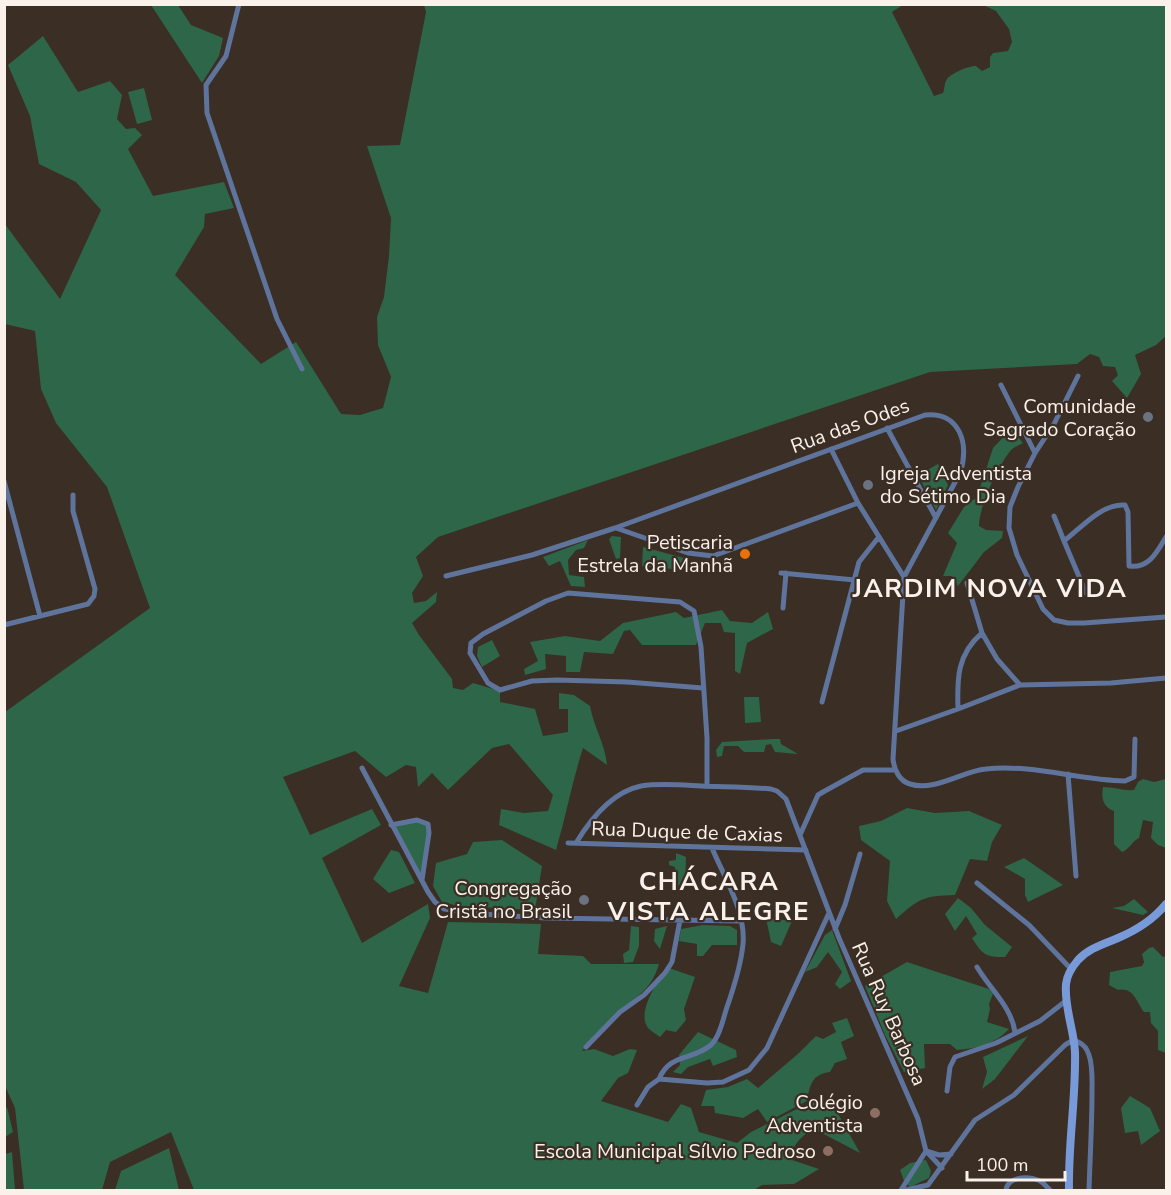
<svg xmlns="http://www.w3.org/2000/svg" width="1171" height="1195" viewBox="0 0 1171 1195" font-family="'Nunito Sans',sans-serif">
<style>
.green{fill:#2d6648}
.lines{fill:none;stroke-linecap:round;stroke-linejoin:round}
.street{stroke:#5f749c;stroke-width:5}
.secondary{stroke:#789ad9;stroke-width:8}
.worship-dot{fill:#6b7280;stroke:#3b2e24;stroke-width:2}
.food-dot{fill:#e8710a;stroke:#3b2e24;stroke-width:2}
.education-dot{fill:#8d6e63;stroke:#3b2e24;stroke-width:2}
.labels{text-anchor:middle;dominant-baseline:central;stroke-width:4.5;stroke-linejoin:round;paint-order:stroke}
.poi-label{font-size:20px;fill:#faf1eb;stroke:#3b2e24;text-anchor:end}
.street-label{font-size:20px;fill:#faf1eb;stroke:#3b2e24}
.district-label{font-size:26px;font-weight:bold;letter-spacing:1.5px;fill:#faf1eb;stroke:#3b2e24}
</style>
<rect width="100%" height="100%" fill="#3b2e24"/>
<!-- green -->
<path class="green" d="M151 5H178L191 25 223 38 219 56 202 83Z
M424 5H903L892 12 934 96 943 93C945 89 944 83 947 79 952 73 968 66 976 66L982 71 990 67V57L993 53 1008 51 1012 42 1009 29 996 11 983 5H1166V336L1156 345 1135 355 1141 374 1127 398 1112 381 1118 375 1115 367 1103 366 1099 357 1090 354 1077 364 930 372 438 537 416 557 423 576 412 593 414 603 426 601 437 592 436 602 412 623 419 635 452 679 453 688 463 690 473 683 500 691V702L535 709 543 736 568 732V709H559V693L574 695 590 706C594 728 605 743 607 765L583 748C572 782 566 816 556 850L499 825 501 809 524 813 548 811 553 795 509 744 492 748 448 790 432 773 418 787 416 767 406 765 386 777 355 751 283 777 310 835 372 809 381 825 322 858 362 943 428 904 430 918 399 986 428 993 448 922 541 924 538 954 583 956 591 964H659C651 991 637 995 618 1013 605 1024 594 1038 582 1051L594 1049 613 1056 630 1049 637 1050 628 1073 618 1078 601 1101 668 1122 681 1104 691 1108 699 1132 737 1143 751 1132 813 1101 837 1112 860 1153 812 1128 799 1140 786 1158 819 1169 794 1184 762 1185 754 1190H194L171 1132 110 1162 102 1190H24L15 1108 5 1086V712L150 608 107 487 56 423 41 389 35 331 5 324V224L60 299 101 210 76 182 39 164 30 116 8 65 43 36 78 92 110 81 122 95 117 119 126 129 135 128 142 135 128 149 153 196 224 182 234 208 205 214 204 227 175 275 261 364 296 342 341 414 360 415 383 408 391 377 378 345 377 317 384 297 389 256 391 218 367 146 400 145 426 12Z
M144 88 152 120 137 124 128 92Z
M1011 429 1023 443C1019 445 1014 447 1011 450 998 466 979 506 979 526L986 530 1003 531 1002 538 984 552 958 586 952 576H943L957 543 948 533 964 507 977 497 993 448Z
M938 464 948 485 936 510 918 475Z
M612 536 621 537 620 558 616 559 609 539Z
M588 540 584 548 576 550 568 560 569 575 584 577 585 587 571 586 560 561 549 566 543 557Z
M643 547 684 558 682 570 642 566Z
M722 610 730 621 752 623 768 612 773 629 747 643 740 674 735 671V633L724 632 721 623H705L696 645H642L630 630 624 631 613 654 584 652 580 672H566V656L545 654 546 669 525 675 524 669 538 661 530 642 565 636 600 641 623 623 676 612 684 618Z
M492 640 500 656 482 667 477 656 478 647Z
M744 697H759L761 722 745 723Z
M773 739H780L781 744 798 754 775 752 771 744 766 745 764 752H744L738 746H724L722 756 717 757 716 750 722 742Z
M1143 779 1154 782 1166 779V848L1158 845 1151 838 1153 822 1143 820 1139 838C1131 842 1130 849 1122 852L1114 844V811C1103 807 1101 798 1103 787 1114 787 1124 791 1134 790L1138 782Z
M907 808 935 813 969 811 1002 825 992 842 987 861 970 859 955 895C923 896 920 898 896 919L887 901 890 861 861 840 859 826 881 821Z
M411 820 428 824 422 880 391 825Z
M502 840 542 866 535 910 459 906 442 902 433 886 436 863 467 854 473 842Z
M391 850 399 852 415 883 389 893 373 879Z
M676 853 686 857 685 887 676 885 675 867 669 865V861L676 860Z
M1024 858 1063 885 1028 902 1025 895V879L1004 867Z
M958 898 971 908 985 925 1012 947 1005 957C985 957 983 955 972 938L977 934 966 916 955 931 945 914Z
M1134 899 1148 912 1143 915 1112 908 1124 906Z
M766 918 792 921 781 946 771 942Z
M703 925 730 926 737 930V945H712L703 956H697V944L679 941 681 929Z
M631 926 639 927V946L633 962 624 963 623 954 629 950Z
M667 926 660 949 654 941 655 929Z
M832 930 851 981 840 989 835 984 842 972 828 952 817 967 805 972 825 935Z
M1153 947 1163 957 1166 956V1053L1158 1050V1031L1151 1023 1150 1012H1144C1136 1002 1134 987 1118 990L1109 985 1110 972 1142 966 1144 962 1142 954 1149 948Z
M907 962 989 989 993 994 989 1004 990 1009 987 1022 1009 1029C994 1045 977 1048 957 1050L950 1044H924L925 1068 904 1072 885 1035 865 986Z
M666 967 695 977 684 1009 686 1020 676 1032 666 1030 660 1037C656 1034 651 1031 648 1028 636 1012 658 982 666 967Z
M847 1018 854 1036 841 1042 847 1059 835 1063 830 1072C812 1074 810 1085 807 1101L767 1122 758 1109 743 1118 715 1113 714 1106H701L706 1090 728 1087 747 1079 758 1088 799 1053 816 1036 823 1039 836 1032 832 1023Z
M698 1032 736 1050 737 1057 713 1066 710 1059 688 1067 681 1074 673 1072 680 1065 679 1055Z
M1028 1036 995 1079 982 1089 987 1072 983 1057Z
M1130 1096 1150 1108 1160 1131 1141 1145 1138 1131 1125 1133 1121 1108Z
M7 1107 13 1132 5 1137V1109Z
M169 1148 179 1190H115L121 1171Z
M12 1152 15 1190H5V1154Z
M926 1160 931 1171 929 1178 910 1187 904 1181 900 1170 910 1163Z"/>
<g class="lines">
<!-- street -->
<path class="street" d="M239 4 226 56 206 85 207 113 277 319 302 369
M1078 376 1054 424 1035 453 1018 487 1010 507 1009 528 1017 555 1043 609 1054 620 1068 623H1084L1166 617
M1001 385 1035 453
M887 428 936 518
M831 449 858 503 904 577
M4 481 40 616
M1054 516 1064 541
M616 528 688 553 713 556 858 503
M781 573 855 580
M446 576 532 555 615 528 925 415C960 411 970 445 960 473L904 577 893 759C894 769 899 781 910 784 935 792 962 771 986 769 1033 764 1078 780 1125 781L1134 777 1135 739
M967 583 982 633 997 659 1020 685
M1086 593 1064 541C1081 528 1102 503 1125 505L1128 512 1129 566C1149 569 1157 552 1166 537
M783 608 786 573
M4 625 88 604 94 596 95 589 73 511V495
M703 688 627 682 557 680 532 681 500 690 488 683 470 653 471 643 483 634 546 601 568 593 680 602 694 611 701 647 707 738V786
M822 702 859 562 878 538
M958 709C957 679 957 654 982 633
M896 731 958 709 1020 685 1111 683 1166 678
M362 768 428 892 435 902 444 909 481 914 546 918 741 921
M1068 774 1076 876
M391 825 417 820 428 824 429 833 422 880
M800 835 818 795 823 792 863 770H895
M568 843 806 850
M576 843C590 820 612 792 641 786 660 783 682 785 701 786 725 787 748 787 771 789L777 791 786 799 839 938 918 1119 926 1151 901 1190
M977 883 1029 925 1071 969
M835 929 845 905 860 854
M977 967C990 989 1011 1006 1015 1032
M586 1047 620 1012 644 995 665 973 672 962 680 920
M659 1079C670 1053 692 1061 711 1045 720 1036 723 1019 727 1007 734 987 741 965 743 944 746 911 724 877 712 848
M659 1079 707 1083 723 1082 749 1070 767 1048 829 913
M947 1091 950 1067 955 1057 996 1043 1040 1021 1067 1000
M637 1105 648 1087 659 1079
M926 1151 939 1155 951 1154
M927 1152 942 1168
M906 1190 928 1185 975 1120 1014 1095 1065 1045C1075 1037 1085 1043 1089 1055 1093 1067 1092 1080 1092 1092 1092 1125 1090 1158 1089 1190
M1006 1190C1008 1175 1033 1175 1043 1183 1044 1184 1049 1189 1050 1190"/>
<!-- secondary -->
<path class="secondary" d="M1069 1190C1068 1144 1076 1099 1075 1052 1074 1030 1064 1007 1066 984 1067 975 1072 967 1078 960 1089 948 1104 944 1118 938 1137 930 1153 920 1166 904"/>
</g>
<!-- markers -->
<g class="worship-dot">
<circle cx="1148" cy="417" r="6"/>
<circle cx="868" cy="485" r="6"/>
<circle cx="584" cy="900" r="6"/>
</g>
<circle class="food-dot" cx="745" cy="554" r="6"/>
<g class="education-dot">
<circle cx="875" cy="1113" r="6"/>
<circle cx="828" cy="1151" r="6"/>
</g>
<g class="labels">
<!-- poi labels -->
<g class="poi-label">
<text x="1136" y="406">Comunidade<tspan x="1136" dy="23">Sagrado Coração</tspan></text>
<text x="880" y="473" text-anchor="start">Igreja Adventista<tspan x="880" dy="23">do Sétimo Dia</tspan></text>
<text x="733" y="542">Petiscaria<tspan x="733" dy="23">Estrela da Manhã</tspan></text>
<text x="572" y="888">Congregação<tspan x="572" dy="23">Cristã no Brasil</tspan></text>
<text x="863" y="1102">Colégio<tspan x="863" dy="23">Adventista</tspan></text>
<text x="816" y="1151">Escola Municipal Sílvio Pedroso</text>
</g>
<!-- street labels -->
<g class="street-label">
<text transform="translate(850 426) rotate(-20)">Rua das Odes</text>
<text transform="translate(687 832) rotate(2)">Rua Duque de Caxias</text>
<text transform="translate(889 1014) rotate(66)">Rua Ruy Barbosa</text>
</g>
<!-- district labels -->
<g class="district-label">
<text x="990" y="588">JARDIM NOVA VIDA</text>
<text x="709" y="881">CHÁCARA<tspan x="709" dy="30">VISTA ALEGRE</tspan></text>
</g>
</g>
<!-- border -->
<rect width="1171" height="1195" fill="none" stroke="#faf1eb" stroke-width="12"/>
<!-- scale -->
<path d="M967 1171v9h98v-9" fill="none" stroke="#faf1eb" stroke-width="3"/>
<text x="976" y="1171" font-size="18" fill="#faf1eb" stroke="#3b2e24" stroke-width="4.5" paint-order="stroke">100 m</text>
</svg>
